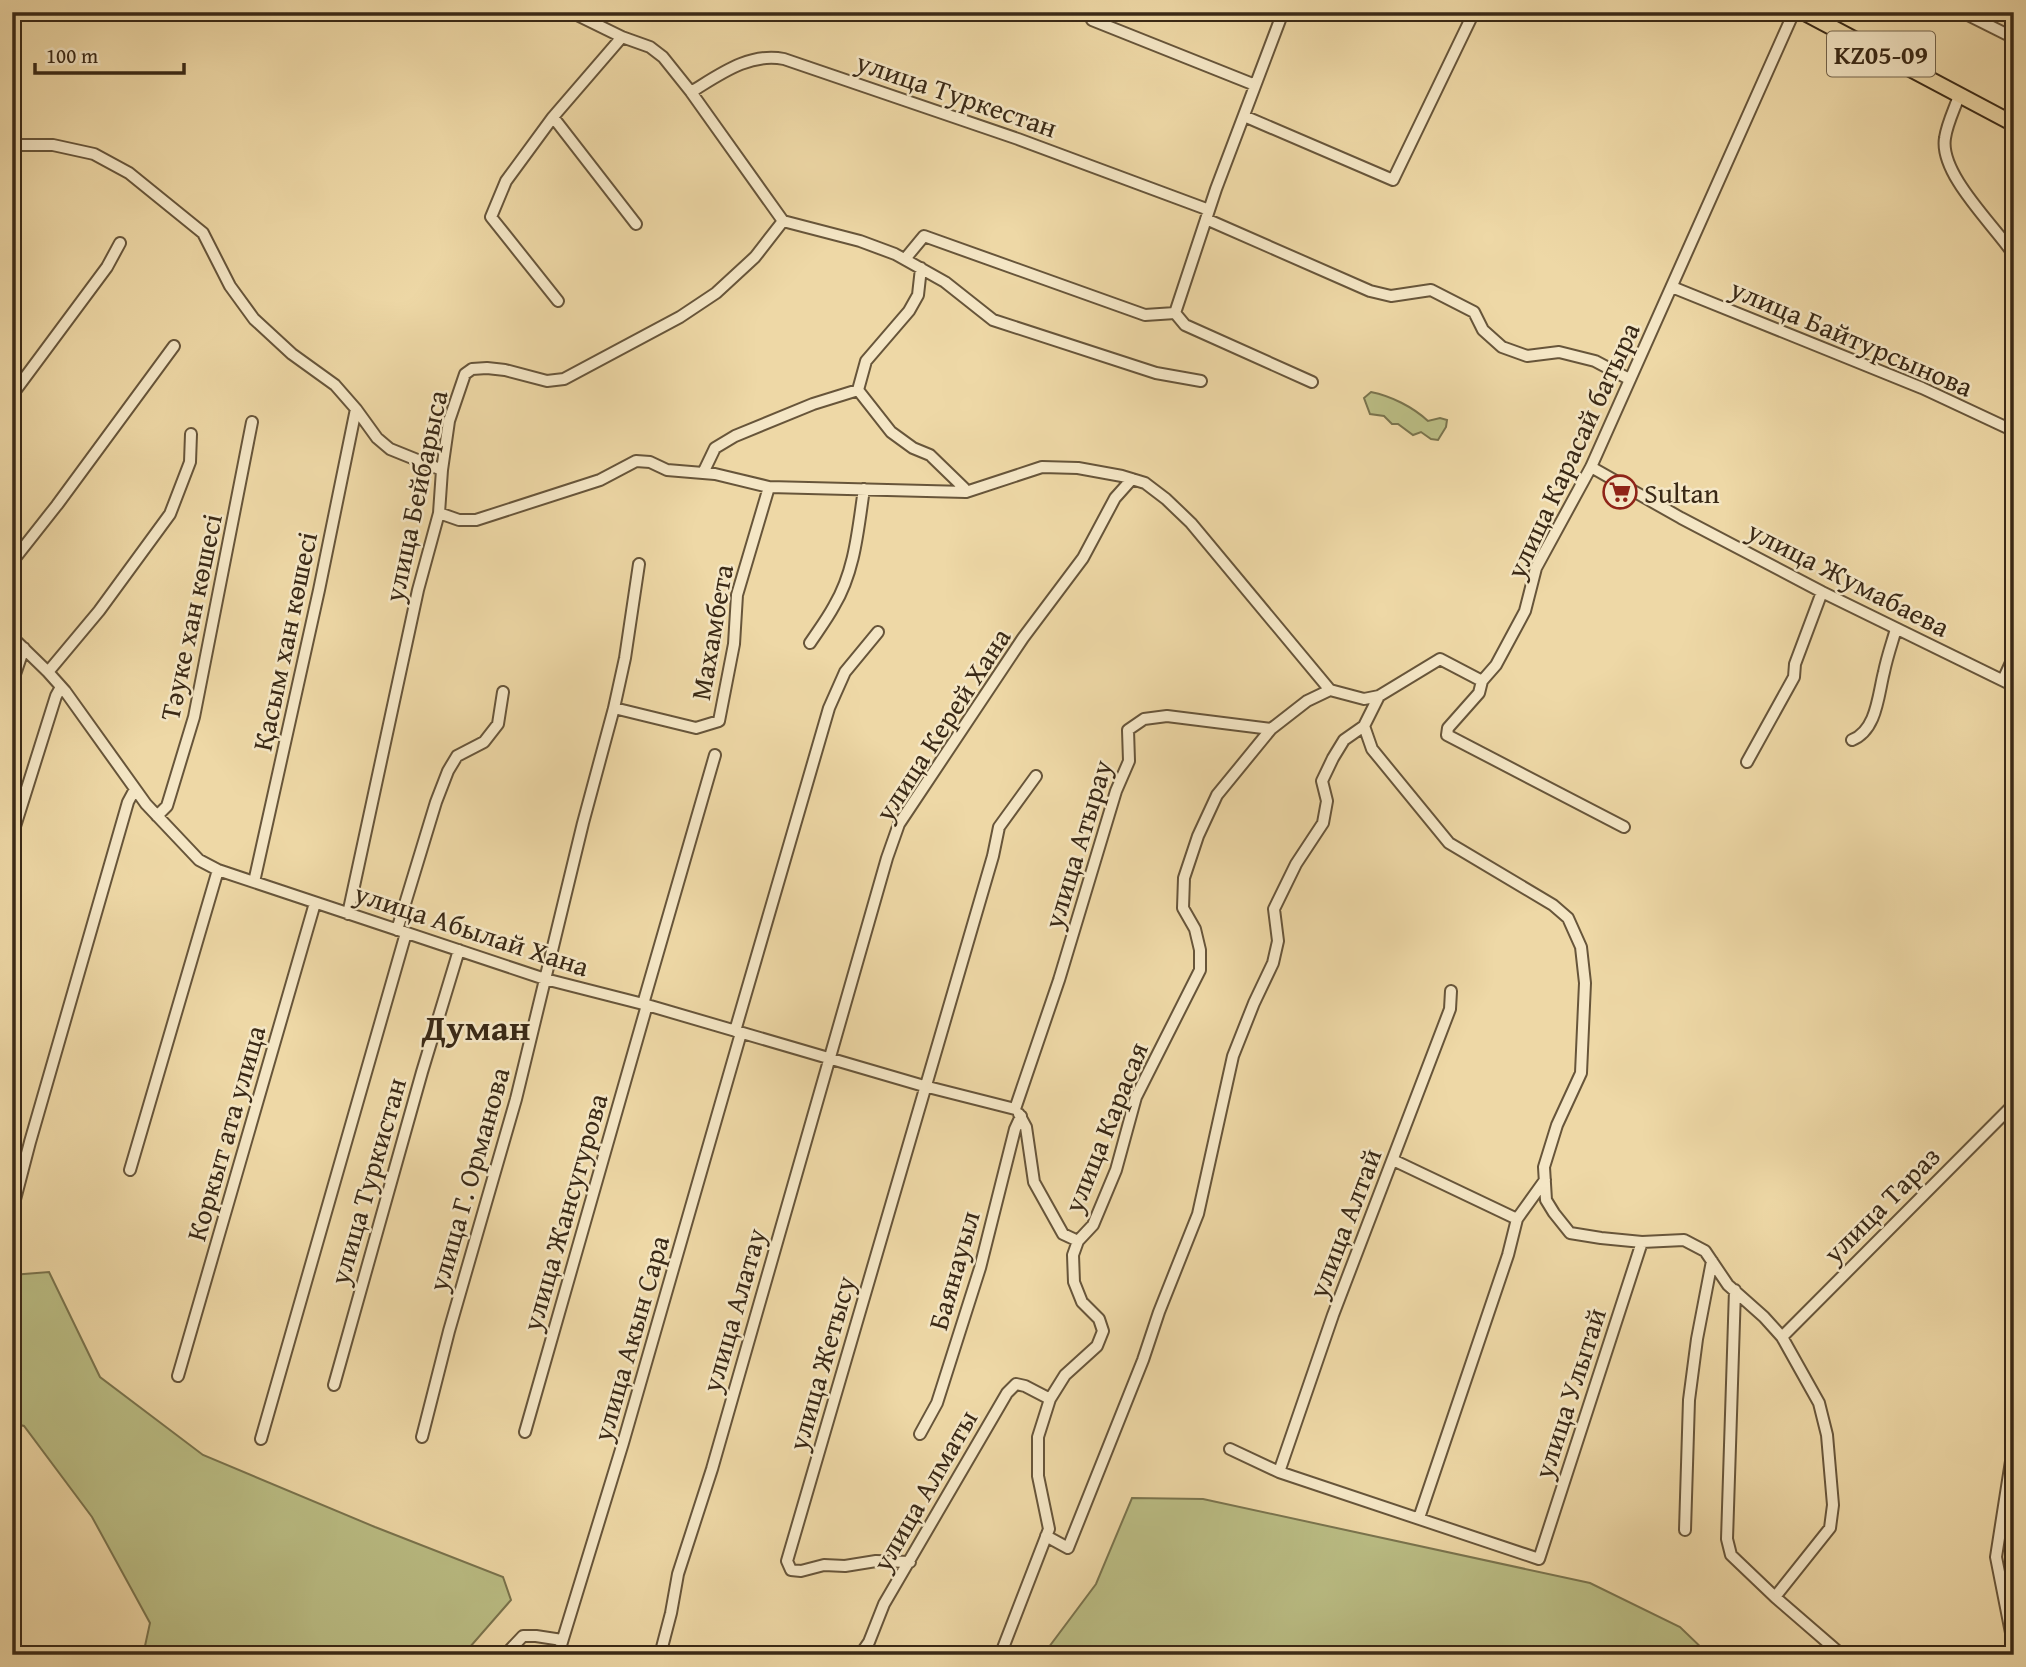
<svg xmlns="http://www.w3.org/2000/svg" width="2026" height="1667" viewBox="0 0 2026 1667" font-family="'Gentium Book Plus',serif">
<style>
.green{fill:#bbbe85;stroke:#7a744e;stroke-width:2}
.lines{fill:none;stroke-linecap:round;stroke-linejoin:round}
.minor-casing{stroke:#67553a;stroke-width:14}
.major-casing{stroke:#3a2916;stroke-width:18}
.minor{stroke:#f4e6c5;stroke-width:10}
.major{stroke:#eed8a6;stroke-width:14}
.labels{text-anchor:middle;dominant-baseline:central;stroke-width:5;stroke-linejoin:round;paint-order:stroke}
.shield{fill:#f4e6c5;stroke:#72624a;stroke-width:2}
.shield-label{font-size:26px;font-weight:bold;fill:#3a2916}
.street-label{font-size:28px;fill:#3a2916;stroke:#f4e6c5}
.poi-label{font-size:28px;fill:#3a2916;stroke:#f4e6c5;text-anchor:start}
.district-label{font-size:35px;font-weight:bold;fill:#3a2916;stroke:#f4e6c5}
</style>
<rect width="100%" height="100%" fill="#eed8a6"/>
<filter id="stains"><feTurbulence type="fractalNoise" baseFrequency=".00286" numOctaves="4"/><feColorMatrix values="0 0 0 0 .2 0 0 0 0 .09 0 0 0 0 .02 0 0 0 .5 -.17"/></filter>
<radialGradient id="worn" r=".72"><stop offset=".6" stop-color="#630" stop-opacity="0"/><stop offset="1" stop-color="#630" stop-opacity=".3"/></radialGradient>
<!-- green -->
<path class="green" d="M1371 392C1391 396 1413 407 1428 421L1440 418 1447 420 1446 427 1438 440 1431 439 1421 432 1413 435 1398 424H1392L1384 416 1370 414 1364 398Z
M49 1272 100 1377 203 1455 375 1527 503 1577 511 1600 463 1655H143L150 1623 92 1517 24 1426 12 1423V1275Z
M1132 1498 1203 1499 1590 1583 1680 1627 1709 1655H1043L1096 1584Z"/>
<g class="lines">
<defs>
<path id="minor" d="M571 12 622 37 650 47 663 57 691 92 783 221 860 241 895 254 945 282 993 320 1156 373 1201 381
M1962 12 2014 38
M1092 20 1255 85
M691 92C719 75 749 52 784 59L1018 139 1209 210
M1959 96C1954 110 1947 124 1945 138 1939 174 1995 226 2014 255
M1244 116 1393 180 1474 12
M553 117 636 224
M12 145H53L94 154 129 173 203 233 230 286 254 319 292 354 335 385 356 409 377 438 390 449 442 470
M1206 219 1370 291 1391 296 1431 290 1474 312 1483 330 1502 347 1527 356 1559 352 1595 361 1629 379
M905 259 924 236 1145 315 1175 313 1216 189 1283 12
M1672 287 1922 388 2014 431
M558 301 491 217 506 181 553 117 622 37
M1175 313 1185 325 1312 382
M858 390 866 361 909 311 918 295 921 268
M12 395 107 267 120 243
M1591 467 1681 518 1822 592 2014 686
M703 473 715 448 735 436 813 404 858 390 891 432 913 448 930 455 964 488 966 492
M439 513 459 520H476L600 480 636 461 650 462 667 470 715 474 769 487 966 492 1042 467 1078 468 1122 476 1145 483 1166 499 1191 523 1330 690
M12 562 57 505 174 346
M12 637 48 672 65 691 146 804 199 860 218 870 545 979 647 1005 924 1086 1015 1109
M810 643C818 631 827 619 834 606 855 571 858 529 864 489
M48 672 99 611 170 514 190 462 191 434
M2003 680 2014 656
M12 683 24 648
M1379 696 1364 726 1372 749 1449 843 1553 905 1568 918 1581 947 1585 983 1581 1073 1557 1125 1544 1167 1546 1200 1554 1213 1570 1233 1601 1238 1642 1242 1684 1240 1705 1251 1728 1285 1764 1317 1782 1337 1819 1403 1827 1435 1833 1505 1830 1528 1775 1597 1842 1655
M614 708 696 728 719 721 734 644 737 595 769 487
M1852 740C1877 730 1878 695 1884 672 1887 657 1892 643 1896 629
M1747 762 1794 677 1795 664 1822 592
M157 816 167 806 194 717 252 422
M1624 827 1447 735 1448 728 1479 693 1482 681 1496 665 1525 611 1536 568 1591 467 1794 12
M12 836 56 696 61 687
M254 882 319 590 356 409
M348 914 418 590 439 513 442 470 449 421 465 374 472 369 487 368 505 370 547 381 564 379 680 317 716 293 755 257 783 221
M397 930 436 802 448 771 457 756 484 742 498 724 503 692
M643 1004 715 755
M735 1031 829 708 845 672 878 632
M1015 1109 1059 980 1116 791 1129 761 1128 730 1144 719 1167 716 1271 729
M1019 1114 1026 1127 1034 1182 1063 1234 1078 1241
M1393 1160 1517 1219
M130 1170 218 870
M12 1211 30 1142 128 802 135 789
M1735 1290 1727 1539 1731 1555 1775 1597
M1782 1337 2014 1104
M178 1376 315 903
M334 1385 422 1072 459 950
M525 1432 647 1005
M920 1434 937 1403 980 1268 1015 1129 1021 1116
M422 1437 449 1331 516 1099 583 823 614 708 625 658 639 564
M261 1439 406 933
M2014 1442 1996 1557 2014 1648
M1230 1449 1279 1472 1539 1559 1642 1242
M1279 1472 1333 1315 1450 1009 1451 991
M1419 1518 1508 1255 1517 1219 1545 1180
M1685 1530 1689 1400 1697 1339 1712 1261
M1046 1536 1068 1548 1143 1360 1159 1312 1198 1214 1233 1056 1254 1003 1273 963 1278 941 1274 909 1296 864 1323 823 1327 801 1322 781 1333 758 1344 740 1364 726
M910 1562 876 1561 845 1566 824 1565 801 1571 791 1570 787 1561 993 856 999 827 1036 776
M662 1650 676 1655
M505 1655 523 1636H536L562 1640
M558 1655 623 1443 741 1033
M660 1655 671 1613 678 1574 712 1469 887 858 899 824 1023 638 1083 558 1115 498 1132 479
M860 1655 869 1642 884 1604 1007 1393 1016 1384 1025 1386 1050 1399
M998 1655 1003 1648 1049 1529 1038 1476V1437L1050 1399 1065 1375 1097 1346 1103 1331 1099 1319 1082 1302 1074 1282 1073 1255 1078 1241 1093 1225 1116 1170 1136 1097 1200 970V950L1195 929 1183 908 1184 878 1198 836 1217 795 1271 729 1307 701 1330 690 1364 699 1379 696 1440 659 1482 681"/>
<path id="major" d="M1803 12 2014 124"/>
</defs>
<!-- minor casing -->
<use href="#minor" class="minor-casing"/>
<!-- major casing -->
<use href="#major" class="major-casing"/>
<!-- minor -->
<use href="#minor" class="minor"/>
<!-- major -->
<use href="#major" class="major"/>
</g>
<!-- icons -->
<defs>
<symbol id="supermarket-ring" viewBox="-11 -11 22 22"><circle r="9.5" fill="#f4e6c5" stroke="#8f2418" stroke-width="1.5"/><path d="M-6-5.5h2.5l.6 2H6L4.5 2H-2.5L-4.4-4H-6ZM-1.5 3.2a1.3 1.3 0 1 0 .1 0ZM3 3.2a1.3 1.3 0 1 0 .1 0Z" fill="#8f2418"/></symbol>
</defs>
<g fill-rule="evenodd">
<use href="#supermarket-ring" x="1601" y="473" width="38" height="38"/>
</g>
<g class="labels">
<!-- shield labels -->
<rect class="shield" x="1827" y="31.5" width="108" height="45" rx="5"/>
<g class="shield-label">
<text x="1881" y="54">KZ05-09</text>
</g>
<!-- street labels -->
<g class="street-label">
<text transform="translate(957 94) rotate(19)">улица Туркестан</text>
<text transform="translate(1852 337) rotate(23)">улица Байтурсынова</text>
<text transform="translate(1572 450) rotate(-65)">улица Карасай батыра</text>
<text transform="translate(415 496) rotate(-78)">улица Бейбарыса</text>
<text transform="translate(1849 578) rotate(27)">улица Жумабаева</text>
<text transform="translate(190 617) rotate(-78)">Тәуке хан көшесі</text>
<text transform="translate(711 632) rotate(-80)">Махамбета</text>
<text transform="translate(284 641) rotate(-78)">Қасым хан көшесі</text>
<text transform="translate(942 724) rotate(-57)">улица Керей Хана</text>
<text transform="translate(1077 844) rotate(-73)">улица Атырау</text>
<text transform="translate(472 929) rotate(18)">улица Абылай Хана</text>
<text transform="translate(1105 1127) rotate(-68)">улица Карасая</text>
<text transform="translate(225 1133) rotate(-74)">Коркыт ата улица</text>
<text transform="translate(468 1179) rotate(-74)">улица Г. Орманова</text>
<text transform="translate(367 1181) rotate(-74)">улица Туркистан</text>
<text transform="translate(1881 1204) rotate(-45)">улица Тараз</text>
<text transform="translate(564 1212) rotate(-74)">улица Жансугурова</text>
<text transform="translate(1344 1223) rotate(-69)">улица Алтай</text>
<text transform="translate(953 1270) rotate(-74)">Баянауыл</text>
<text transform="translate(733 1310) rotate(-74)">улица Алатау</text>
<text transform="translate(630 1338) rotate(-74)">улица Акын Сара</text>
<text transform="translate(821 1363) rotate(-74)">улица Жетысу</text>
<text transform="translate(1569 1393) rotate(-72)">улица Улытай</text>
<text transform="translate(924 1490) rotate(-60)">улица Алматы</text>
</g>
<!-- poi labels -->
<g class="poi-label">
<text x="1644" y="492">Sultan</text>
</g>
<!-- district labels -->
<g class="district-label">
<text x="476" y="1027">Думан</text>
</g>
</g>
<!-- margin -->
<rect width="2026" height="1667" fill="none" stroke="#eed8a6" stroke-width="42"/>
<rect x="14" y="14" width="1998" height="1639" fill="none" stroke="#3a2916" stroke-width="3.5"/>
<rect x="21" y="21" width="1984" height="1625" fill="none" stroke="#3a2916" stroke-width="2"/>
<!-- scale -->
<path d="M35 63v10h149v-10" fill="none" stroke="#3a2916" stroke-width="3.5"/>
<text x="46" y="63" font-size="21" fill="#3a2916" stroke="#f4e6c5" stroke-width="5" paint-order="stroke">100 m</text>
<rect width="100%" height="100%" filter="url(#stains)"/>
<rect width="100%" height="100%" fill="url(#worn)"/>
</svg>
